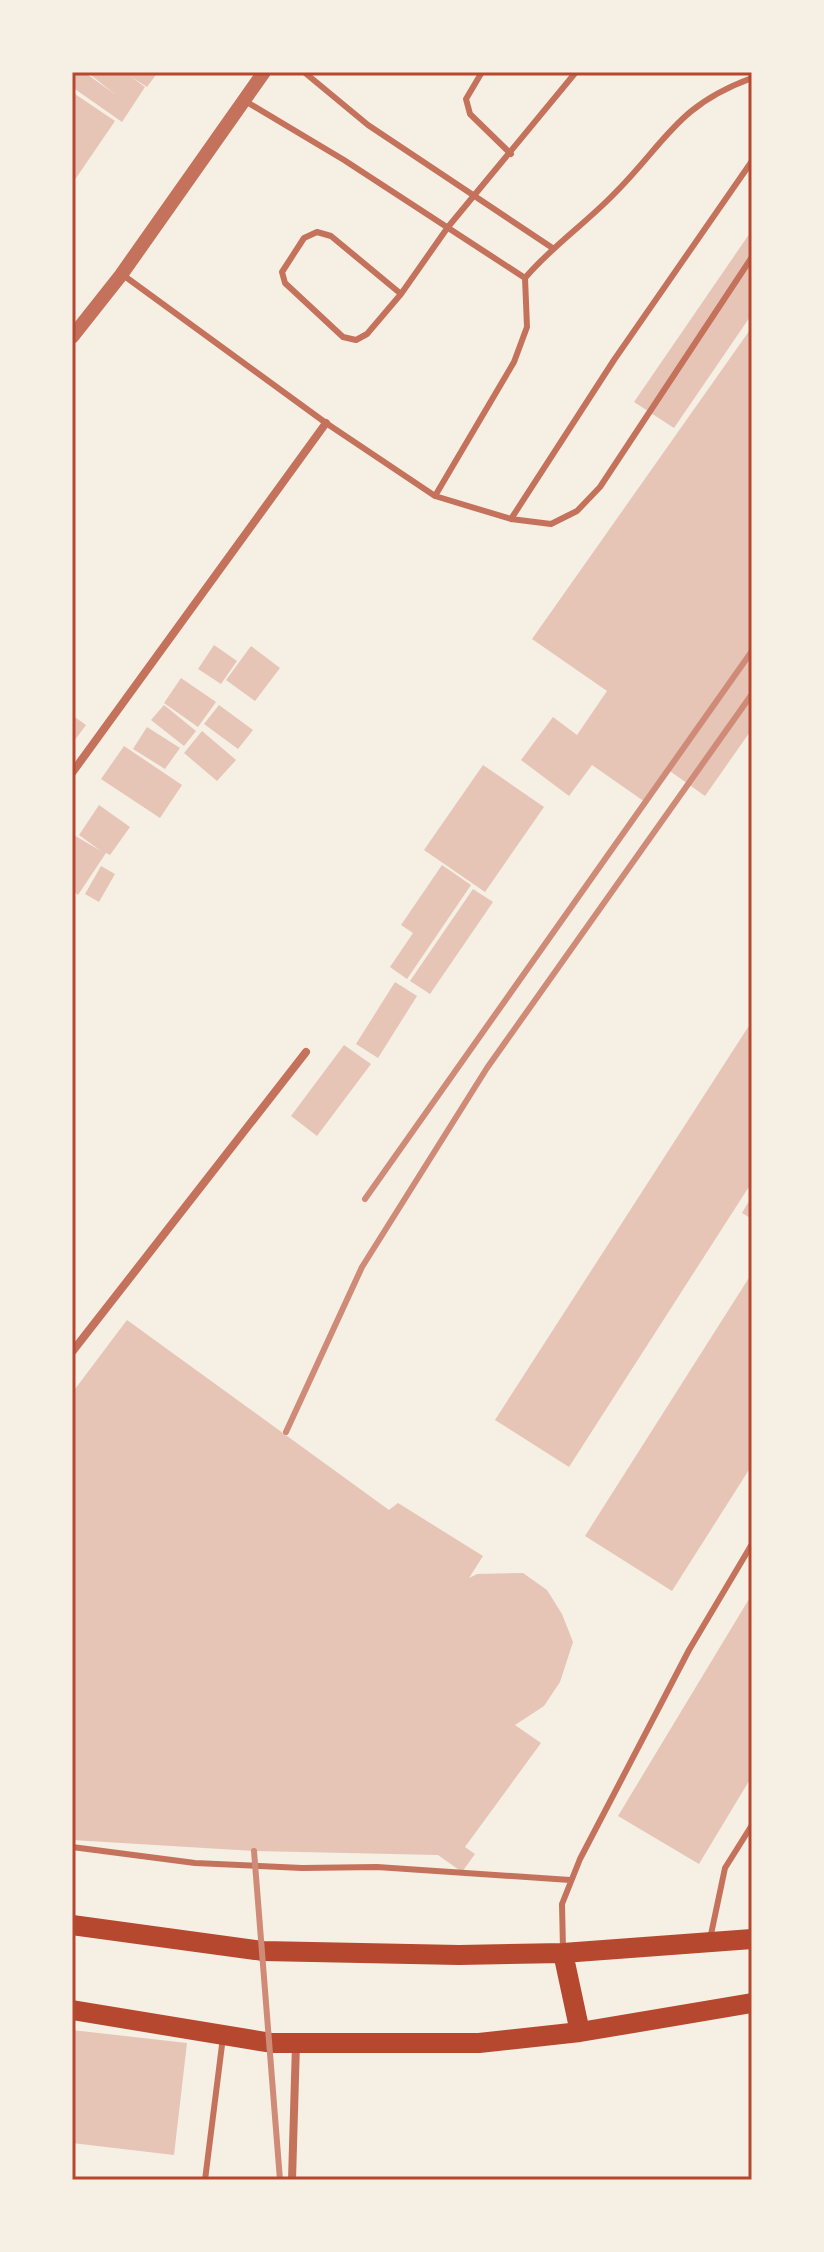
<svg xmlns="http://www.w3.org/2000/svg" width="824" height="2252" viewBox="0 0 824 2252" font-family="Mulish,sans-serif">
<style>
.building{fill:#e6c5b7}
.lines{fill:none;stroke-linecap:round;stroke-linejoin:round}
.service{stroke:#c5725c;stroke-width:6}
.minor{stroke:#c5725c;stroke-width:8}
.tertiary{stroke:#c5725c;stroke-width:14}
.primary{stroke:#b5482f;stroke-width:20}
.rail{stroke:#cf8b77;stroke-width:6}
.neatline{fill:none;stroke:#b5482f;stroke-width:3}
</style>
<rect width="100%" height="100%" fill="#f6efe4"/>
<!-- building -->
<path class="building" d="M72 72H84L116 95 87 72H158L147 87 130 76 145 87 122 122 72 87Z
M72 92 115 121 72 184Z
M752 230V314L674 428 634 402Z
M752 327V729L705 796 667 769 645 802 592 765 569 796 521 760 553 717 577 735 607 691 532 639Z
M214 645 237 661 221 684 198 669Z
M251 646 280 668 255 701 226 680Z
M181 678 216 702 198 727 164 703Z
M164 705 196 731 184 746 151 720Z
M219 705 253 730 238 749 204 724Z
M72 715 86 725 72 744Z
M147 727 180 748 165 769 133 749Z
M202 731 236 760 217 781 184 753Z
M124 746 182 785 160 818 101 779Z
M483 765 544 807 485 892 424 850Z
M99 805 130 827 110 855 106 853 78 895 72 890V834L101 851 79 835Z
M442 865 471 885 407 979 390 967 413 933 401 925Z
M101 866 115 874 99 902 85 894Z
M473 889 493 902 430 994 410 981Z
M395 982 417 996 378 1058 356 1044Z
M752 1021V1182L569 1467 495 1420Z
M344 1045 371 1064 317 1136 291 1116Z
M752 1196V1219L742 1213Z
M752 1273V1465L672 1591 585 1536Z
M127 1320 389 1510 398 1503 483 1556 469 1578 477 1574 523 1573 547 1590 562 1614 573 1642 560 1682 544 1706 515 1725 541 1743 465 1847 475 1854 462 1872 438 1855 254 1851 72 1840V1393Z
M752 1594V1776L699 1864 618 1816Z
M72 2030 187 2043 174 2155 72 2143Z"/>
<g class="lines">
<!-- service -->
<path class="service" d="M304 72 368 125 551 247
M482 72 466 99 470 114 511 154
M245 101 344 160 525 278
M123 275 326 423 435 496 511 519 551 524 577 511 600 487 752 257
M401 294 331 236 317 232 304 238 282 272 285 283 343 337 356 340 367 334 401 294 448 227 576 72
M435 496 514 362 527 327 525 278C552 246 585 224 614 194 667 141 676 106 752 78
M511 519 614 360 752 161
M72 1847 195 1863 302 1868 377 1867 570 1880
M710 1939 725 1868 752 1825
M563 1949 562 1904 580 1859 689 1650 752 1544
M205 2180 223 2037"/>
<!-- minor -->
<path class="minor" d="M72 773 326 423
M72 1352 306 1052
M292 2180 296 2044"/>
<!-- tertiary -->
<path class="tertiary" d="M72 337 121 275 264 72"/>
<!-- primary -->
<path class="primary" d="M72 1925 263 1951 459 1955 563 1953 752 1939
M563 1953 580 2032
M72 2010 272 2043H479L580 2032 752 2003"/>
<!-- rail -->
<path class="rail" d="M365 1199 752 651
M286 1432 362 1267 487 1068 752 694
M254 1851 280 2180"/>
</g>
<!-- border -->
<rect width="824" height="2252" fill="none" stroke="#f6efe4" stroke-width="148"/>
<rect x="74" y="74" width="676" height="2104" class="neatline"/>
</svg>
